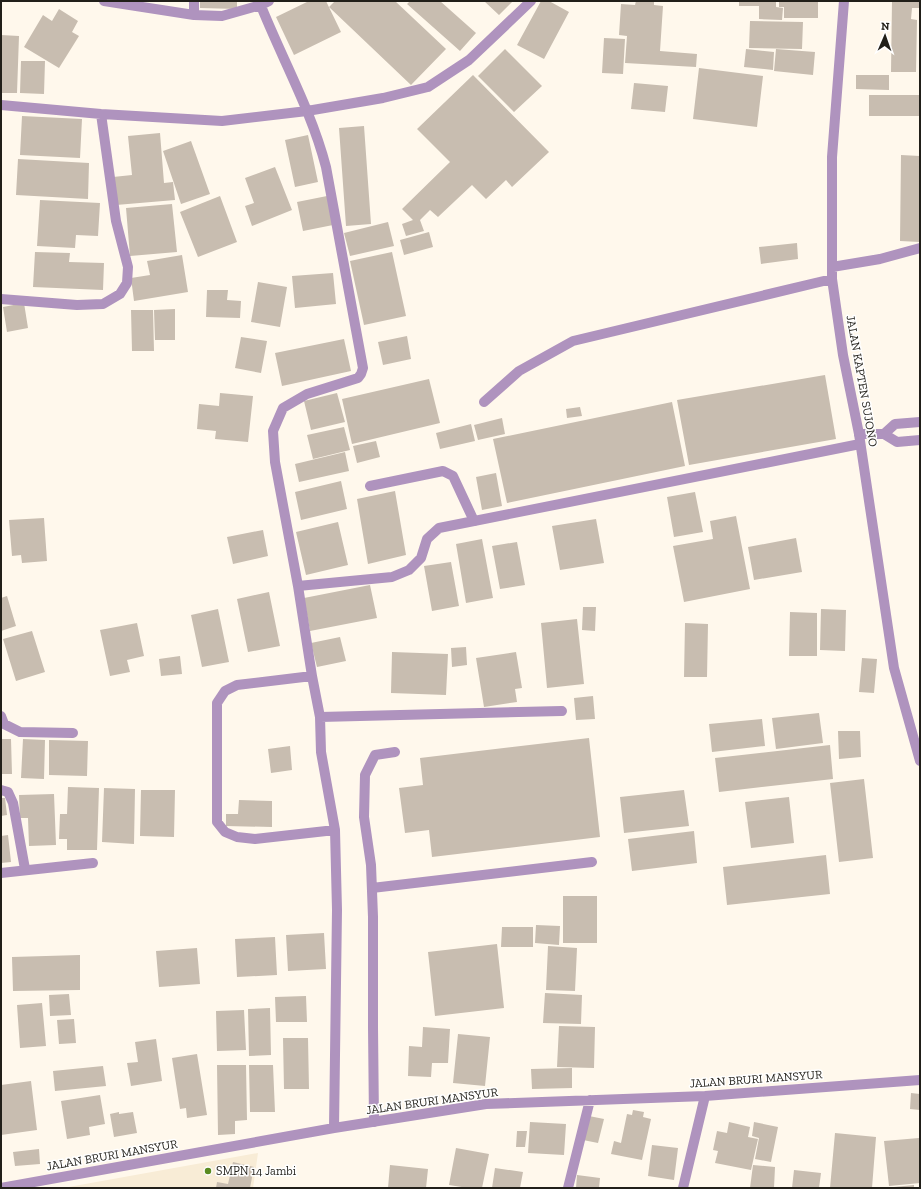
<svg xmlns="http://www.w3.org/2000/svg" width="921" height="1189" viewBox="0 0 921 1189" font-family="'Zilla Slab',serif">
<style>
.built{fill:#f8ecd6}
.building{fill:#c8bdb0}
.lines{fill:none;stroke-linecap:round;stroke-linejoin:round}
.lane{stroke:#af93be;stroke-width:10}
.street{stroke:#af93be;stroke-width:10}
.poi-dot{fill:#5a8b21;stroke:#fff;stroke-width:1.5}
.labels{text-anchor:middle;dominant-baseline:central;stroke-width:3;stroke-linejoin:round;paint-order:stroke}
.street-label{font-size:12px;fill:#211f19;stroke:#fff}
.poi-label{font-size:12px;fill:#211f19;stroke:#fff;text-anchor:start}
</style>
<rect width="100%" height="100%" fill="#fff8ec"/>
<!-- built -->
<path class="built" d="M258 1153 253 1188H63Z"/>
<!-- building -->
<path class="building" d="M200 1H237V9L200 8Z
M309 1H326L341 32 294 55 276 17Z
M335 1H395L446 49 411 85 329 7Z
M410 1H440L476 33 460 51 407 4Z
M484 1H513L499 15Z
M541 1H549L569 12 544 59 517 45Z
M636 1H654V5L663 6 660 51 697 54 696 67 625 63 627 36 619 35 621 4 635 5Z
M739 1H776V7L783 8 782 20 759 19V6H739Z
M779 1H818V18H784V7H779Z
M892 1H919V8H912L911 19 917 20 916 72H891Z
M59 9 78 21 72 32 79 36 59 68 24 47 43 15 52 21Z
M750 21 803 22 802 49 749 48Z
M1 35 19 36 17 93H1Z
M604 38 625 39 623 74 602 73Z
M505 49 542 86 514 112 478 76Z
M746 49 774 52 773 70 744 67Z
M776 49 815 52 813 75 774 71Z
M21 61H45L44 94 20 93Z
M699 68 763 76 757 127 693 119Z
M473 75 549 152 512 187 506 180 486 199 472 185 438 217 430 210 420 220 424 231 406 236 402 224 413 220 402 209 450 162 417 129Z
M856 75H889V90L856 89Z
M634 83 668 86 665 112 631 109Z
M869 95H920V116H869Z
M22 116 82 119 80 158 20 155Z
M364 126 371 224 346 226 339 128Z
M160 133 164 183 173 182 175 200 116 205 113 177 132 175 128 136Z
M308 135 318 182 295 187 285 140Z
M191 141 210 194 181 204 163 151Z
M901 155 920 156V242L900 241Z
M18 159 89 163 88 199 16 195Z
M275 167 292 210 252 226 245 206 254 203 245 178Z
M220 196 237 242 198 257 180 212Z
M327 196 333 225 303 231 297 202Z
M40 200 100 203 98 236 76 235 75 248 37 246Z
M172 204 177 252 130 256 126 208Z
M388 222 394 246 350 256 344 233Z
M429 232 433 247 404 255 400 240Z
M797 243 798 259 761 264 759 247Z
M35 252 70 253 69 262 104 263 103 290 33 287Z
M392 252 406 316 364 325 350 261Z
M182 255 188 292 134 301 131 278 150 275 147 261Z
M333 273 336 304 295 308 292 276Z
M258 282 287 287 280 327 251 322Z
M207 290H228L227 300 241 301 240 318 206 317Z
M24 303 28 328 7 332 3 307Z
M175 309V340H155L154 310Z
M131 310H153L154 351H132Z
M407 336 411 359 383 365 378 342Z
M241 337 267 341 261 373 235 368Z
M344 339 351 371 282 386 275 353Z
M825 375 836 439 689 465 677 400Z
M429 379 440 423 352 444 342 399Z
M220 393 253 396 248 442 215 439 216 431 197 429 199 404 219 406Z
M337 393 345 422 311 430 304 401Z
M672 402 685 466 507 503 493 439Z
M580 407 582 416 567 418 566 409Z
M502 418 505 434 478 440 474 425Z
M471 424 475 441 440 449 436 433Z
M344 427 350 450 313 459 307 435Z
M376 441 380 457 357 463 353 446Z
M345 452 349 471 299 482 295 464Z
M496 473 502 506 482 510 476 477Z
M341 481 347 509 301 520 295 492Z
M395 491 406 555 368 564 357 499Z
M695 492 703 532 674 537 667 497Z
M736 516 750 589 684 602 673 546 713 539 710 521Z
M44 518 47 561 22 563 21 555 12 556 9 520Z
M596 519 604 563 560 570 552 526Z
M338 522 348 565 306 575 296 532Z
M263 530 268 556 233 564 227 537Z
M796 538 802 572 754 580 748 547Z
M482 539 493 598 466 603 456 544Z
M517 542 525 585 500 589 492 546Z
M451 562 459 606 432 611 424 566Z
M370 585 377 618 310 631 304 598Z
M269 592 280 646 248 652 237 599Z
M7 596 16 626 1 631V598Z
M583 607H596L595 631 582 630Z
M218 609 229 662 202 667 191 615Z
M821 609 846 610 845 651 820 650Z
M790 612 817 613V656H789Z
M577 619 584 684 547 688 541 623Z
M137 623 144 656 127 660 130 672 110 676 100 630Z
M685 623 708 624 707 677H684Z
M32 631 45 672 16 681 3 639Z
M340 637 346 661 317 667 311 643Z
M466 647 467 665 452 667 451 648Z
M392 652 448 654 446 695 391 693Z
M516 652 522 688 515 689 517 702 484 707 476 658Z
M180 656 182 674 161 676 159 659Z
M862 658 877 659 874 693 859 692Z
M593 696 595 719 576 720 574 698Z
M819 713 823 743 776 749 772 718Z
M762 719 765 746 712 752 709 724Z
M838 731H860L861 757 839 759Z
M589 738 600 837 432 857 429 830 405 833 399 788 423 785 420 758Z
M1 739H11L12 774H1Z
M23 739 45 740 44 779 21 778Z
M49 740 88 741 87 776 49 775Z
M830 745 833 779 719 792 715 758Z
M290 746 292 770 271 773 268 749Z
M864 779 873 858 839 862 830 783Z
M68 787 99 788 97 850H67V839H59L60 814H67Z
M104 788 135 789 134 844 102 842Z
M141 790H175L174 837 140 836Z
M684 790 689 826 624 833 620 797Z
M54 794 56 845 29 846 28 818H20L19 795Z
M789 797 794 843 751 848 745 802Z
M1 798H5L7 815 1 816Z
M239 800 272 801V827L226 826V814H238Z
M694 831 697 863 632 871 628 839Z
M8 835 11 862 1 863V836Z
M826 855 830 894 727 905 723 867Z
M563 896H597V943H563Z
M536 925 560 926 559 945 535 943Z
M502 927H533V947H501Z
M324 933 326 969 288 971 286 935Z
M275 937 277 975 237 977 235 939Z
M497 944 504 1008 435 1016 428 952Z
M548 946 577 948 575 991 546 990Z
M197 948 200 984 159 987 156 951Z
M80 955V990L13 991 12 957Z
M545 993 582 995 581 1024 543 1023Z
M69 994 71 1015 50 1016 49 995Z
M306 996 307 1022H276L275 997Z
M42 1003 46 1046 20 1048 17 1005Z
M270 1008 271 1055 249 1056 248 1009Z
M244 1010 246 1050 217 1051 216 1011Z
M74 1019 76 1043 59 1044 57 1020Z
M559 1026 595 1027 594 1068 557 1067Z
M423 1027 450 1029 448 1063H432L431 1077 408 1076 409 1046 422 1047Z
M458 1034 490 1037 485 1086 453 1083Z
M283 1038H308L309 1089H284Z
M156 1039 162 1081 131 1086 127 1063 138 1062 135 1042Z
M197 1054 207 1115 187 1118 186 1108 180 1109 172 1058Z
M217 1065H246L247 1120 235 1121V1134L218 1135Z
M249 1065H273L275 1112H250Z
M103 1066 106 1086 55 1091 53 1071Z
M572 1068V1088L532 1089 531 1069Z
M31 1081 37 1130 1 1135V1085Z
M911 1093 920 1094V1110L910 1109Z
M100 1095 105 1124 89 1127 90 1135 67 1139 61 1101Z
M633 1110 644 1112 643 1117 651 1119 642 1160 611 1154 614 1141 621 1143 627 1114 632 1115Z
M119 1112V1114L133 1112 137 1133 114 1137 110 1114Z
M589 1116 604 1119 598 1143 583 1140Z
M530 1122 566 1124 564 1155 528 1153Z
M729 1122 750 1127 748 1137 758 1139 751 1170 715 1163 718 1151 713 1150 717 1131 727 1133Z
M754 1122 778 1127 771 1162 755 1159 759 1138 752 1136Z
M517 1131H527L525 1147H516Z
M835 1133 876 1137 872 1188H830Z
M919 1138 920 1183 889 1186 884 1141Z
M652 1145 678 1148 674 1180 648 1176Z
M456 1148 489 1154 482 1188H468L449 1185Z
M39 1149 40 1164 15 1166 13 1152Z
M233 1162 254 1167 250 1188H216L217 1182 228 1184Z
M390 1165 428 1169 426 1188H388Z
M753 1165 775 1167 774 1188H750Z
M495 1168 523 1172 520 1188H492Z
M794 1170 821 1173 819 1188H792Z
M577 1175 600 1178 599 1188H576Z
M914 1185V1188H894V1187Z"/>
<g class="lines">
<!-- lane -->
<path class="lane" d="M859 434H884L897 442 920 440
M884 434 895 424 920 422
M370 486 443 471 453 476 474 521
M372 888 592 862
M374 1122 373 1027V917L371 865 364 817 365 775 375 755 395 752"/>
<!-- street -->
<path class="street" d="M104 1 194 15 222 16 261 5 269 1
M194 1V15
M259 1C281 57 311 109 326 167L363 368 361 374 358 378 307 394 283 408 273 431 275 462 298 586 312 676 320 717 321 752 335 830 337 910 334 1128
M844 1 832 157V279L843 355 859 434 894 668 920 761
M1 105 101 114 222 121 307 111 383 98 428 87 469 60 531 1
M832 267 880 259 920 248
M1 299 77 305 103 304 120 294 127 283 128 267 116 221 101 114
M484 402 519 371 573 341 832 279
M298 586 392 577 409 570 421 558 427 539 439 528 860 444
M312 676 237 685 225 691 217 703V822L225 832 237 837 255 839 335 830
M1 716 4 724 20 732 73 733
M320 717 562 711
M1 790 8 792 13 803 25 869
M1 873 93 863
M1 1188 334 1128 486 1104 705 1096 920 1080
M568 1188 590 1100
M683 1188 705 1096"/>
</g>
<!-- markers -->
<circle class="poi-dot" cx="208" cy="1171" r="4"/>
<g class="labels">
<!-- street labels -->
<g class="street-label">
<text transform="translate(862 381) rotate(80)">JALAN KAPTEN SUJONO</text>
<text transform="translate(756 1079) rotate(-4)">JALAN BRURI MANSYUR</text>
<text transform="translate(432 1101) rotate(-8)">JALAN BRURI MANSYUR</text>
<text transform="translate(112 1155) rotate(-10)">JALAN BRURI MANSYUR</text>
</g>
<!-- poi labels -->
<g class="poi-label">
<text x="216" y="1171">SMPN 14 Jambi</text>
</g>
</g>
<!-- border -->
<rect width="921" height="1189" fill="none" stroke="#211f19" stroke-width="4"/>
<!-- north arrow -->
<g transform="translate(885 36) rotate(2)" stroke="#ffffff" stroke-width="3" paint-order="stroke">
<path d="M0-3L7 15L0 10L-7 15Z" fill="#211f19"/>
<text y="-6" font-size="11" font-weight="bold" text-anchor="middle" fill="#211f19">N</text>
</g>
</svg>
